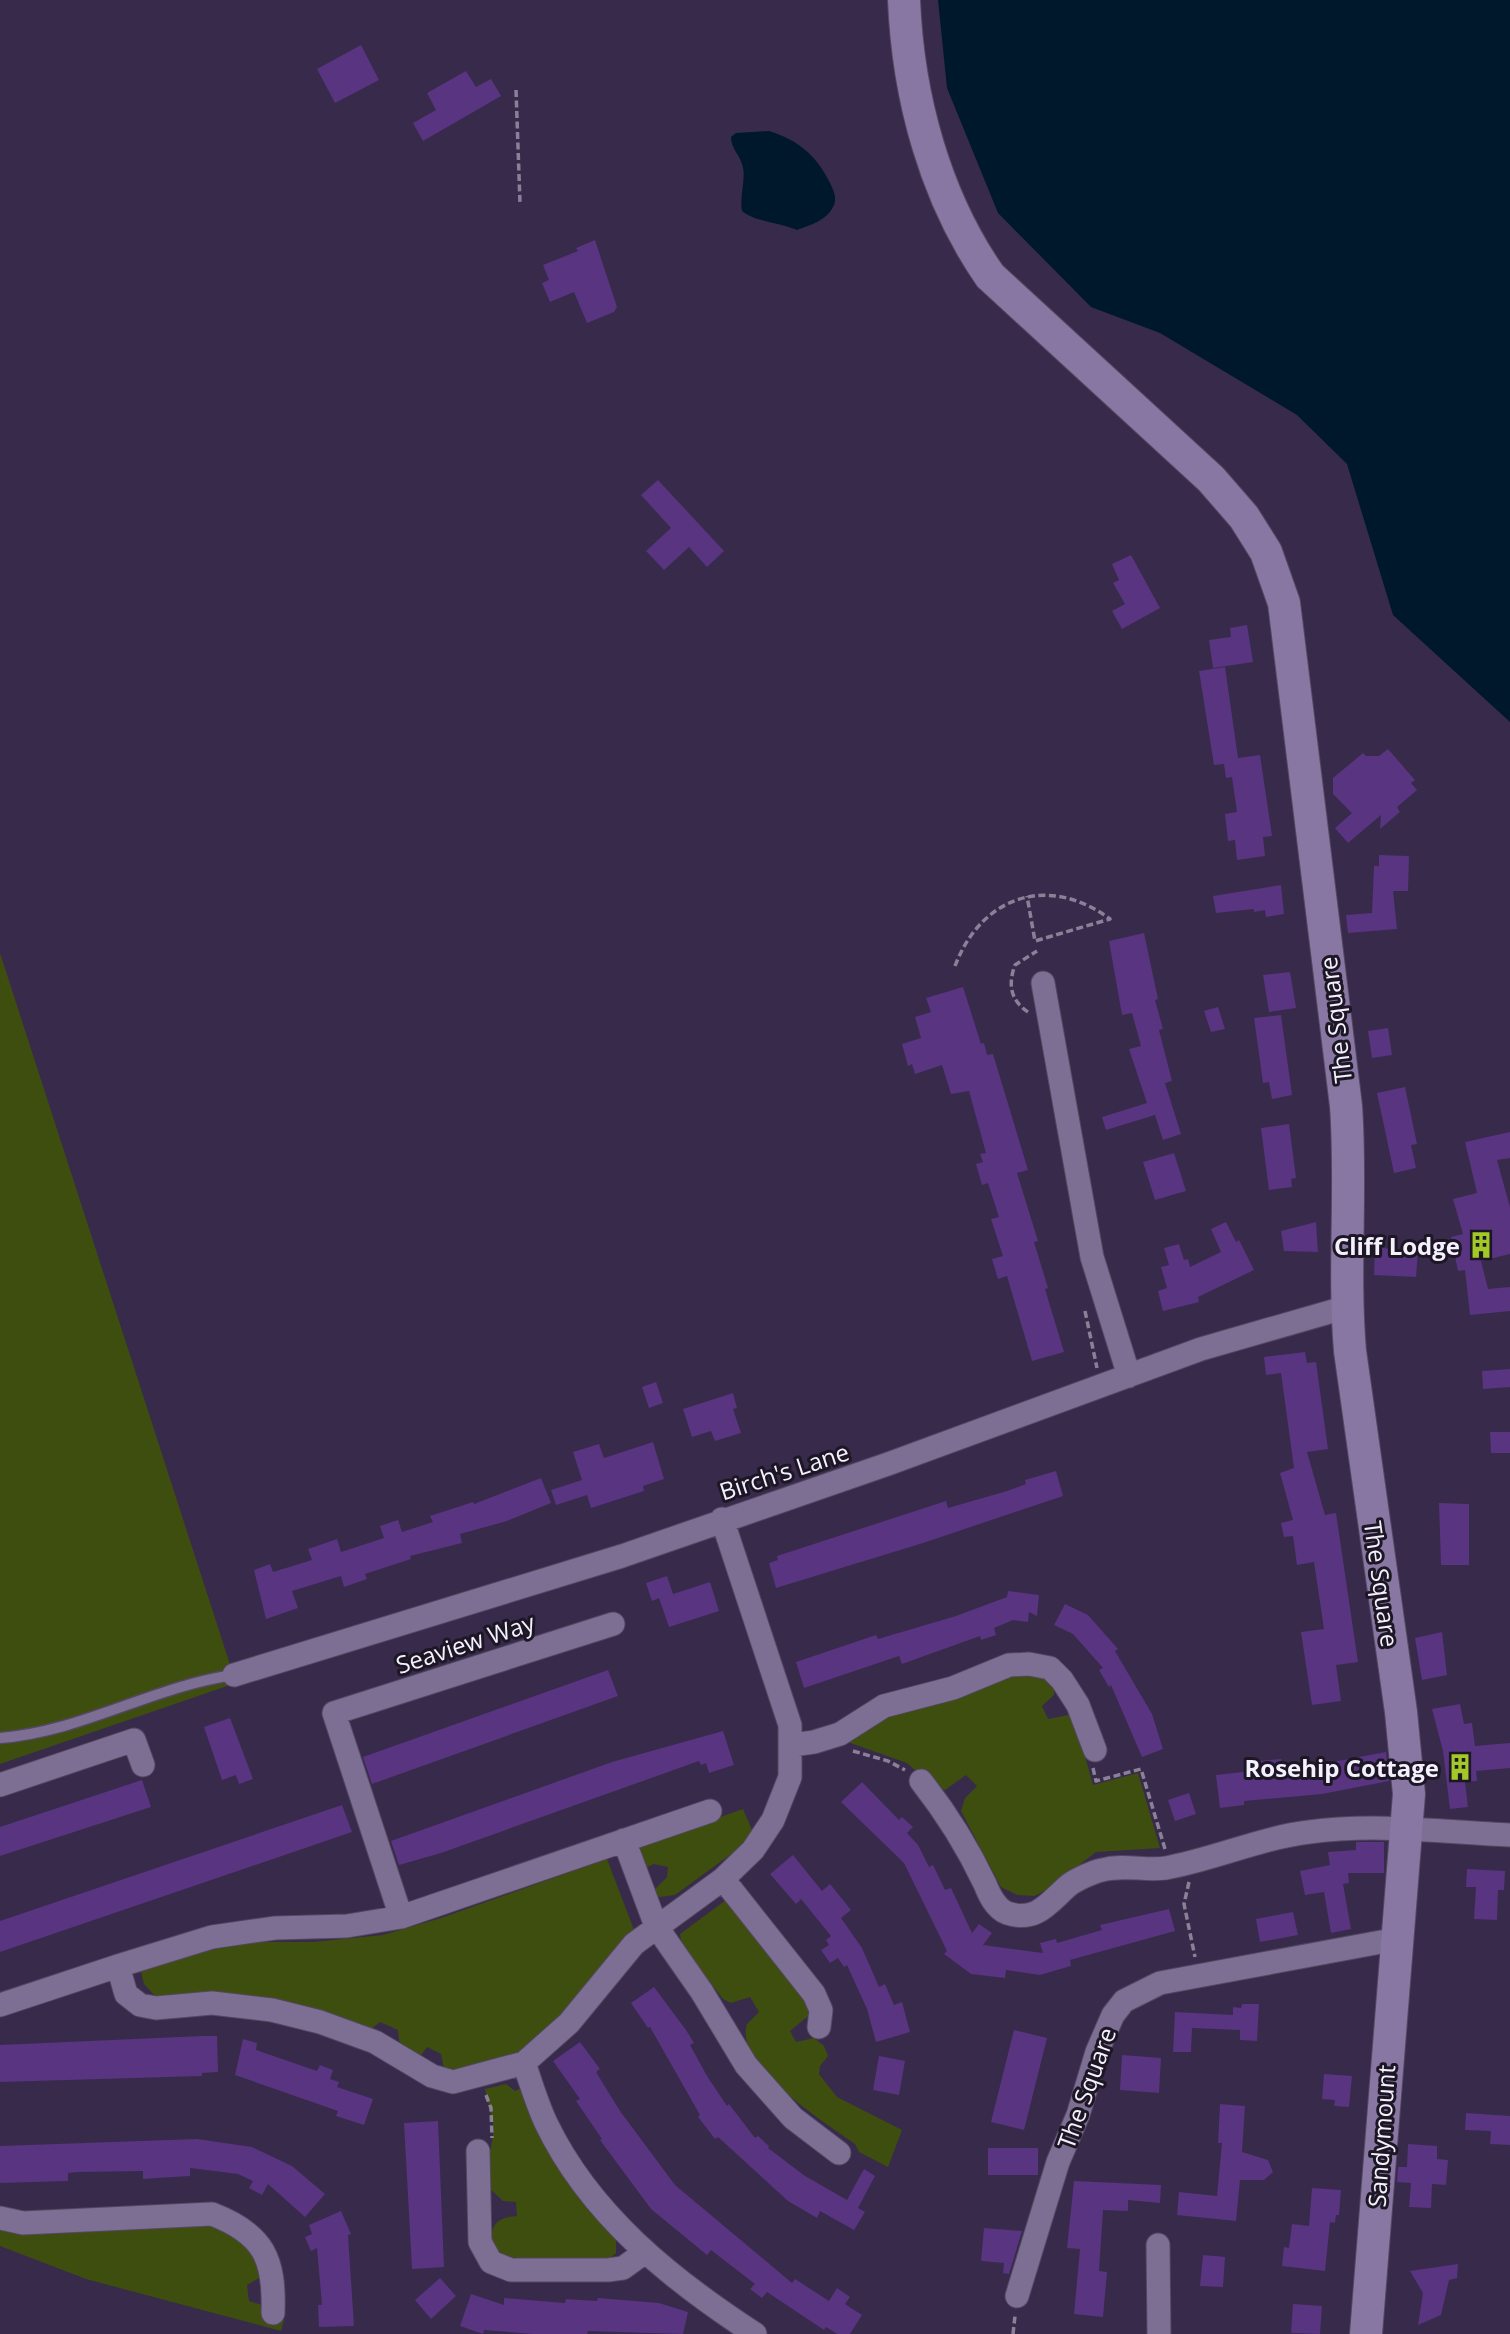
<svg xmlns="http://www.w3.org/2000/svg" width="1510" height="2334" viewBox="0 0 1510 2334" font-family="'Open Sans',sans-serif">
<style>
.green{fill:#3e4e0f}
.water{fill:#00182b}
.building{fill:#583481}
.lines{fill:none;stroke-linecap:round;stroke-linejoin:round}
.service-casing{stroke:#534761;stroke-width:13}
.minor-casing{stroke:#534761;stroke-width:25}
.secondary-casing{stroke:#534761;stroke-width:34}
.path{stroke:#8a8098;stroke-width:3.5;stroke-dasharray:7 3.5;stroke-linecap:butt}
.service{stroke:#7d6f93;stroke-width:10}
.minor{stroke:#7d6f93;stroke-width:23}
.secondary{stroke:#8877a2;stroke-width:32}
.labels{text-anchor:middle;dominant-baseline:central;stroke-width:6;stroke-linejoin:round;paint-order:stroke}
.street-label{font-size:24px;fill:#f5f0fd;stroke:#1d1725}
.poi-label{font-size:24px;font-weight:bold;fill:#f5f0fd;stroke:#1d1725;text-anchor:end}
</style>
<rect width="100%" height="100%" fill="#382a4a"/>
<!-- green -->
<path class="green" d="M0 953 236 1683 0 1764Z
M1013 1670 1054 1681V1695L1042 1706 1048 1719 1074 1714 1091 1753 1085 1756 1093 1785 1138 1773 1160 1848 1096 1852 1047 1890 1034 1896 1017 1895 1001 1887 961 1811 965 1798 977 1786 966 1775 945 1790 932 1786 907 1763 842 1740 866 1722Z
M743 1809 752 1830 749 1841 675 1895 659 1897 653 1891 667 1877 668 1867 654 1864 645 1868 639 1852 641 1845Z
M607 1859 634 1930 597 1979 537 2038 517 2054 459 2073 444 2069 441 2054 427 2047 419 2058 400 2048 398 2030 380 2022 371 2029 157 1998 144 1984 140 1968 236 1942H313L383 1935 441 1918Z
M730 1897 813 2012 790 2031 796 2042 814 2038 824 2046 828 2056 820 2066 819 2074 837 2097 902 2130 888 2167 859 2152 855 2144C827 2124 733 2065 747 2024L759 2012 750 1997 731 2003 723 1999 682 1945 680 1934Z
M506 2084 515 2091 520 2089 546 2143 616 2236V2253L609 2259C579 2259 511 2267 491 2247 490 2227 495 2217 517 2216L516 2202 503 2201 489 2188 487 2157 491 2148 494 2128 485 2089Z
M0 2224 205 2225C241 2235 254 2240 261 2277L247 2285 249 2301 262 2305 269 2315 284 2320 281 2331 86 2279 0 2246Z"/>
<!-- water -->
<path class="water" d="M938 0H1510V722L1393 615 1347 464 1297 415 1160 333 1091 307 998 213 947 88Z
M769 131C798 140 816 155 829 181 833 189 838 198 833 207 826 221 810 225 797 230 779 222 755 222 742 211 739 196 747 177 742 164 739 154 731 148 731 137L736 133Z"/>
<!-- building -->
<path class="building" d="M361 45 379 80 335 103 317 69Z
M466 71 476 87 491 79 501 96 423 141 413 123 436 110 427 93Z
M595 240 617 307 614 312 587 323 574 292 550 302 542 283 549 280 543 265 578 251 576 248Z
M658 480 724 551 707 567 689 547 664 570 646 551 671 528 641 495Z
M1131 555 1160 608 1122 629 1112 611 1125 604 1113 583 1119 580 1112 564Z
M1247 625 1253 662 1213 668 1209 640 1231 637 1230 628Z
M1225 667 1238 758 1260 755 1272 836 1263 837 1265 856 1237 860 1235 840 1228 841 1225 814 1237 812 1232 777 1226 778 1224 764 1214 765 1199 671Z
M1388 749 1415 780 1411 783 1417 790 1397 807 1400 812 1380 829 1381 815 1348 843 1335 828 1352 813 1333 794V778L1363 753 1366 756H1379Z
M1379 855 1409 856 1408 891H1393L1397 929 1348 933 1346 915 1372 913 1374 866H1379Z
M1281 885 1284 914 1266 917 1265 910 1254 912V909L1216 913 1213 896Z
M1144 933 1158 999 1155 1000 1163 1029 1159 1030 1172 1081 1165 1083 1181 1134 1163 1140 1155 1115 1106 1130 1102 1117 1147 1103 1129 1049 1141 1046 1132 1013 1122 1015 1109 941Z
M1290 972 1296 1008 1269 1012 1263 975Z
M963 987 981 1044 984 1043 987 1055 993 1054 1028 1170 1017 1173 1038 1241 1034 1242 1048 1288 1045 1289 1064 1352 1032 1361 1007 1276 998 1279 992 1259 1003 1256 991 1219 999 1217 988 1183 982 1185 976 1164 983 1162 980 1154 986 1153 969 1091 951 1094 942 1065 915 1074 912 1064 908 1066 902 1044 921 1038 915 1017 931 1012 926 998Z
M1218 1007 1225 1029 1211 1032 1204 1011Z
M1281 1015 1292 1095 1272 1099 1269 1082 1263 1083 1254 1018Z
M1388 1028 1392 1055 1372 1058 1368 1031Z
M1405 1087 1417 1144 1411 1145 1416 1168 1394 1173 1377 1093Z
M1289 1124 1296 1178 1291 1179 1292 1187 1269 1190 1261 1128Z
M1510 1132V1158L1497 1160 1510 1207V1254L1481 1261 1488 1289 1510 1287V1311L1470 1315 1465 1270 1458 1271 1451 1237 1463 1234 1453 1199 1477 1193 1465 1142Z
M1174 1153 1186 1191 1155 1200 1143 1162Z
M1226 1222 1236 1242 1239 1240 1254 1270 1198 1297 1199 1302 1163 1311 1158 1291 1167 1288 1161 1267 1169 1265 1164 1248 1179 1244 1184 1260 1188 1259 1190 1267 1221 1252 1211 1229Z
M1316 1222 1318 1252 1284 1251 1281 1231Z
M1375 1247 1418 1252 1416 1277 1374 1275Z
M1305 1352 1307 1363 1316 1362 1328 1449 1307 1452 1325 1515 1336 1513 1358 1662 1336 1665 1341 1701 1312 1705 1301 1632 1324 1629 1314 1562 1297 1565 1293 1536 1284 1537 1281 1523 1293 1520 1280 1473 1294 1468 1281 1373 1266 1375 1264 1357Z
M1510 1369V1387L1483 1389 1482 1371Z
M656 1382 663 1403 649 1408 642 1387Z
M733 1393 737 1408 733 1409 741 1433 715 1441 711 1431 692 1437 683 1409Z
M1490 1432H1510V1453H1491Z
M653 1442 664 1479 643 1486 644 1491 591 1508 587 1495 556 1505 551 1490 582 1480 573 1452 599 1444 604 1458Z
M1056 1471 1063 1496 923 1543 776 1588 769 1563 778 1560 777 1556 946 1501 948 1508 1007 1491 1026 1484 1025 1480Z
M541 1478 551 1503 507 1521 460 1534 462 1543 410 1556 411 1559 365 1574 367 1579 344 1587 341 1576 292 1591 298 1608 266 1619 254 1570 270 1564 273 1572 312 1560 308 1549 337 1539 341 1552 384 1538 380 1526 398 1520 402 1532 433 1522 430 1516 473 1502 474 1504Z
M1439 1503 1469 1504V1565H1441Z
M667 1576 673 1594 710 1582 719 1611 669 1627 659 1598 652 1601 646 1583Z
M1008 1591 1039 1595 1037 1616 1029 1612 1028 1622 1013 1620 994 1628 996 1635 981 1640 980 1636 902 1664 899 1656 804 1688 796 1662 876 1635 878 1639 956 1616 1007 1597Z
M1065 1604 1088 1615 1118 1649 1115 1651 1152 1714 1163 1749 1142 1757 1111 1685 1109 1687 1099 1670 1103 1668 1073 1634 1054 1625Z
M1442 1632 1447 1675 1422 1680 1415 1638Z
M608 1670 618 1696 372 1784 363 1757Z
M1460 1704 1464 1724 1472 1723 1475 1746 1510 1743V1768L1476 1771 1477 1781 1465 1782 1468 1807 1450 1809 1443 1751 1432 1709Z
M230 1718 253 1779 239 1784 236 1775 222 1780 204 1727Z
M723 1731 734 1765 709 1773 706 1763 701 1765 699 1761 441 1853 399 1865 391 1841 612 1762Z
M1386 1752 1389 1781 1322 1794 1244 1801V1805L1220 1808 1216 1775 1261 1770 1260 1761 1281 1759 1283 1774 1317 1770V1765Z
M142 1780 151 1807 0 1856V1827Z
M862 1782 899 1820 902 1817 913 1827 907 1833 918 1845 929 1867 933 1865 945 1890 951 1888 972 1933 979 1924 992 1933 983 1945 1043 1953 1040 1943 1056 1939 1057 1943 1102 1930 1100 1925 1169 1909 1175 1931 1070 1960 1071 1966 1040 1975 1006 1970 1005 1978 971 1974 944 1954 947 1951 904 1863 841 1802Z
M1189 1793 1196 1814 1175 1821 1168 1800Z
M342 1805 352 1832 0 1952V1921Z
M1356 1842H1384V1873H1348L1349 1883 1343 1884 1351 1929 1331 1933 1324 1892 1305 1895 1300 1871 1330 1865 1328 1852 1356 1850Z
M793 1855 822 1891 830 1884 851 1910 841 1918 862 1948 879 1987 885 1984 894 2005 902 2002 910 2032 876 2042 867 2009 847 1965 844 1967 838 1958 830 1963 821 1950 829 1945 826 1940 831 1936 801 1899 796 1904 770 1874Z
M1467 1869 1505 1871 1504 1890H1498L1497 1920 1474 1919 1476 1887H1466Z
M1293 1912 1298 1935 1260 1942 1256 1919Z
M654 1987 686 2030 694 2043 690 2045 707 2076 727 2106 729 2104 755 2138 758 2136 769 2146 768 2148 805 2176 847 2200 864 2169 875 2176 858 2208 865 2212 854 2230 820 2211 817 2218 788 2201 718 2137 715 2139 698 2117 700 2115 650 2027 648 2028 631 2003Z
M1242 2004H1259L1257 2041 1240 2040V2030L1192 2028 1191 2052H1173L1175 2012 1233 2015V2007L1241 2008Z
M1014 2030 1047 2038 1024 2130 991 2122Z
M202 2036H217L218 2072 202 2073V2076L0 2082V2045Z
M243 2039 257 2043 256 2050 317 2071 320 2065 333 2070 330 2079 339 2082 337 2087 373 2099 364 2125 336 2116 338 2111 235 2075Z
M580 2042 600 2069 596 2072 620 2111 675 2185 792 2283 795 2279 829 2301 837 2288 850 2297 845 2304 862 2315 850 2334H837L826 2327 824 2330 767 2292 762 2298 750 2289 755 2284 711 2250 707 2255 651 2209 600 2140 602 2139 576 2101 580 2099 553 2061Z
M1122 2055 1161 2058 1159 2093 1120 2090Z
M879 2056 905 2061 899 2095 873 2090Z
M1324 2074 1352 2076 1349 2107 1334 2106 1335 2100 1322 2099Z
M1220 2104 1245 2106 1242 2152 1268 2160 1273 2172 1264 2180H1240L1236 2221 1177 2215 1179 2192 1217 2196 1222 2143H1218Z
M1466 2113 1510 2116V2145L1490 2144 1491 2131 1465 2130Z
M438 2121 444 2267 412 2269 404 2123Z
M197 2139 252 2147 292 2166 325 2194 305 2217 268 2184 262 2195 249 2188 253 2181 238 2174 190 2168V2176L158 2178 143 2179V2171L78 2172 68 2173V2181L0 2183V2146Z
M1408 2144 1437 2146V2159L1448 2160 1446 2185 1432 2184 1431 2208 1409 2207 1411 2183 1397 2182 1398 2167H1407Z
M988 2148H1038V2175H988Z
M1074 2181 1161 2185 1160 2203 1128 2200V2211L1103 2210 1099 2271 1107 2272 1103 2317 1074 2314 1080 2249 1067 2248Z
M1312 2188 1341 2190 1339 2215H1336L1335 2223 1330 2222 1325 2271 1282 2266 1284 2247 1289 2248 1292 2224 1309 2226Z
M341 2211 351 2234 348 2235 354 2326 319 2327 318 2305H322L317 2248 311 2251 305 2237 312 2234 309 2225Z
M984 2228 1022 2231 1009 2274 1003 2273 1004 2263 981 2261Z
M1203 2255 1225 2257 1223 2287 1200 2286Z
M1458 2264 1457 2278 1449 2280 1441 2315 1418 2325 1423 2293 1410 2271Z
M440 2278 456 2296 431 2319 415 2300Z
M471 2294 504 2305V2298L565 2303 566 2299 597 2301 598 2298 659 2303 688 2312 683 2334 588 2331 587 2334H533L484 2330 483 2334 460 2326Z
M1293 2304 1322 2306 1320 2334 1291 2333Z"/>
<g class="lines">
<defs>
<path id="service" d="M0 1738C81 1732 154 1686 234 1675"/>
<path id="minor" d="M1043 983 1092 1257 1129 1376
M234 1675 622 1556 888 1464 1201 1349 1347 1307
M793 1745 814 1742 840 1734 884 1706 953 1688 1009 1665 1029 1664 1050 1668 1062 1680 1078 1705 1095 1750
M921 1781C947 1814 967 1846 985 1884 989 1894 995 1908 1007 1913 1037 1923 1049 1902 1069 1885 1077 1879 1093 1872 1102 1870 1124 1864 1145 1871 1166 1868 1215 1859 1260 1838 1309 1832 1376 1823 1443 1832 1510 1835
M0 1785 134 1740 143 1765
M710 1811 401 1917 347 1926 275 1928 212 1937 118 1966 126 1994 140 2005 156 2008 212 2003 272 2010 320 2022 375 2042 432 2076 453 2082 524 2063 569 2023 634 1944 723 1879 753 1850 773 1820 790 1777V1725L722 1519
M624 1840 656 1926 702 1992 746 2065 793 2118 839 2153
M723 1879 814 1994 821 2010 819 2027
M401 1917 334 1713 613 1624
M0 2005 118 1966
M524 2063C531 2083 537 2104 546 2123 590 2215 672 2280 755 2334
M478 2151 480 2242 491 2262 511 2270H608L623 2268 645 2252
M0 2218 23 2223 212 2214C264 2234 275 2259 273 2313
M1158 2245 1159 2334
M1017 2296 1058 2162 1078 2115 1097 2052 1113 2015 1124 2001 1160 1983 1397 1939"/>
<path id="secondary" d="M904 0C908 97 935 197 990 276L1211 479 1244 517 1266 552 1284 603 1346 1106C1352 1188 1343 1269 1350 1351L1401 1712 1409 1794 1366 2334"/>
</defs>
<!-- service casing -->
<use href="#service" class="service-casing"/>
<!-- minor casing -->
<use href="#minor" class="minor-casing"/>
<!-- secondary casing -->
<use href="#secondary" class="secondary-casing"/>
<!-- path -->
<path class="path" d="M516 90 520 203
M955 966C982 895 1049 874 1110 919L1035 941 1027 896
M1028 1012C1010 1000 1008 984 1015 965L1037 951
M1085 1311 1097 1368
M853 1751 888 1761 905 1770
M1093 1768 1096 1781 1141 1769 1165 1849
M1189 1882 1184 1904 1195 1957
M486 2095 491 2108 492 2138
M1013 2334 1015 2316"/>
<!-- service -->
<use href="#service" class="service"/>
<!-- minor -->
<use href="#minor" class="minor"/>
<!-- secondary -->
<use href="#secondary" class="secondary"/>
</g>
<!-- icons -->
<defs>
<symbol id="building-bare" viewBox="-9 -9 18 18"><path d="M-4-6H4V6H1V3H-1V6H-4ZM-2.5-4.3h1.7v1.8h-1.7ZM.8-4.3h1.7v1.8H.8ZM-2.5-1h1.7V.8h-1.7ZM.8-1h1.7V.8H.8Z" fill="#a2c928" stroke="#1d1725" stroke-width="2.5" paint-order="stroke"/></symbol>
</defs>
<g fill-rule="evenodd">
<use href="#building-bare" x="1462" y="1226" width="38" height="38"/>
<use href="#building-bare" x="1441" y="1748" width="38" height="38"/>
</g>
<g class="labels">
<!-- street labels -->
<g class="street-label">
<text transform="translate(1335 1020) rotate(-97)">The Square</text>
<text transform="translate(784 1471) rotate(-18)">Birch's Lane</text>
<text transform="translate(1382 1584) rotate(82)">The Square</text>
<text transform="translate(465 1643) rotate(-18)">Seaview Way</text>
<text transform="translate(1086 2088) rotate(-70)">The Square</text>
<text transform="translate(1381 2136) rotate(-86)">Sandymount</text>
</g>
<!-- poi labels -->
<g class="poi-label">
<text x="1460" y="1245">Cliff Lodge</text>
<text x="1439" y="1767">Rosehip Cottage</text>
</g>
</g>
</svg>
